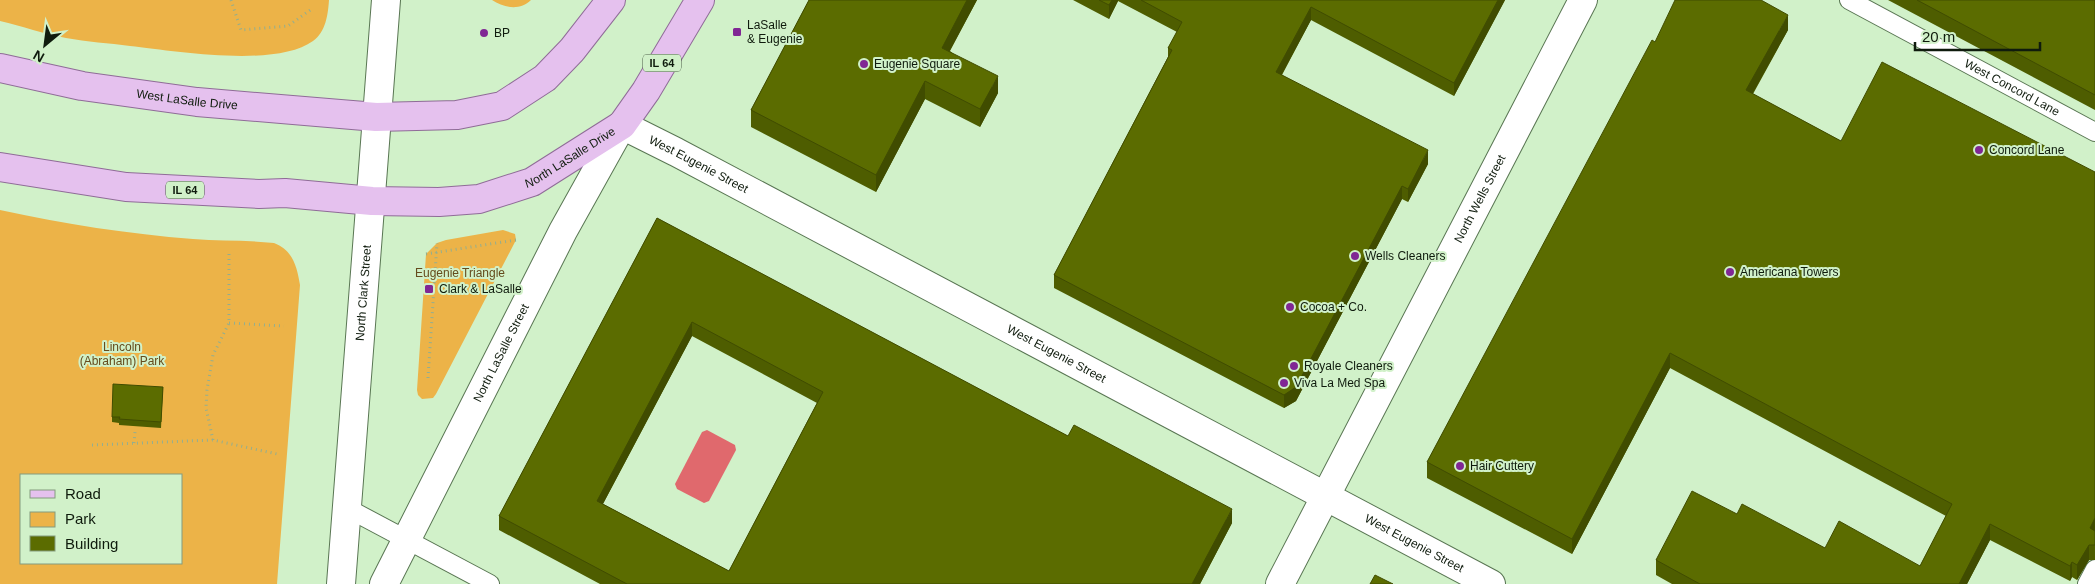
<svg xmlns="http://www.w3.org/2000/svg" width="2095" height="584" viewBox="0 0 2095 584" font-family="Arial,sans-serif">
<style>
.green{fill:#ecb348;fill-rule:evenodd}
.water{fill:#e0696d}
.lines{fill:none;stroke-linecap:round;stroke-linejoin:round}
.lane-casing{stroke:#597653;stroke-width:20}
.street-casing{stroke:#597653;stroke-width:30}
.secondary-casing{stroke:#597653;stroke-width:30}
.primary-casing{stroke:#8f6c97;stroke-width:30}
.path{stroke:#94ae8e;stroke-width:3;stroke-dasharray:1 4;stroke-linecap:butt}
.lane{stroke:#fff;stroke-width:18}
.street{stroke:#fff;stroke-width:28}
.secondary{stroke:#fff;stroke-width:28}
.primary{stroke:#e5c1ee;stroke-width:28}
.wall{fill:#4e5d00;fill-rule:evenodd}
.shaded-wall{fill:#404c00}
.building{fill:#5b6c00;stroke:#404c00;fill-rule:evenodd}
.poi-dot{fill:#802794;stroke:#d1f1c9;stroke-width:2}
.labels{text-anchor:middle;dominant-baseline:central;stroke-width:4;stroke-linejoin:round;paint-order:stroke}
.shield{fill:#d1f1c9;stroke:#495b45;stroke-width:1}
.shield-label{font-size:11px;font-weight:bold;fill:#0f1b0d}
.poi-label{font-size:12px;fill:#0f1b0d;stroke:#d1f1c9;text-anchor:start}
.street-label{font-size:12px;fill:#0f1b0d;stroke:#d1f1c9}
.park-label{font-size:12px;fill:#654b1d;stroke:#d1f1c9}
</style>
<rect width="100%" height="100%" fill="#d1f1c9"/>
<!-- green -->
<path class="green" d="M0 0H329C328 14 326 32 313 41 276 68 175 51 130 46 109 43 87 42 66 38 44 34 22 26 0 21Z
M492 0H531C520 11 504 8 492 0Z
M0 210C64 224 129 234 193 239 220 241 247 240 274 243 293 250 297 267 300 285L277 584H0ZM21 475H181V563H21Z
M503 230 515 234 516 240 436 394 433 398 422 399 418 395 417 390 426 254 437 243 446 240Z"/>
<!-- water -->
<path class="water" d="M707 430 735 445 736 450 709 501 704 503 677 489 675 484 702 432Z"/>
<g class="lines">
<defs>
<g id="lane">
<path id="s1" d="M1849 0 2095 132"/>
<path d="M347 508 490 584"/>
<path d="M2087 584 2095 569"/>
</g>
<g id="street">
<path id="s2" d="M622 125 676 152 1491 584"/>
</g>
<g id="secondary">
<path id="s3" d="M341 584 386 0"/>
<path id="s4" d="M384 584 563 231 622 125"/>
<path id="s5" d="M1280 584 1583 0"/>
</g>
<g id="primary">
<path id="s6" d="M0 68 82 86 197 102 376 117 457 115 502 106 545 78 572 50 611 0"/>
<path id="s7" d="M0 167 126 187 259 194 285 193 372 201 439 202 479 199 532 182 622 125 646 91 700 0"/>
</g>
</defs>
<!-- lane casing -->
<use href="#lane" class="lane-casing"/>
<!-- street casing -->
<use href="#street" class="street-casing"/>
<!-- secondary casing -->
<use href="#secondary" class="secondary-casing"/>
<!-- primary casing -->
<use href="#primary" class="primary-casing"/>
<!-- path -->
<path class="path" d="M231 0 241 30 288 26 313 8
M426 254 516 240
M229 323 284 326
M428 378 437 243
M213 440 206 408 207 390 213 355 229 323V254
M134 443 135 432
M92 445 213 440 277 454"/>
<!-- lane -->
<use href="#lane" class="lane"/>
<!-- street -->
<use href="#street" class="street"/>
<!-- secondary -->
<use href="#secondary" class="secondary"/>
<!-- primary -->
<use href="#primary" class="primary"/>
</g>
<!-- wall -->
<path class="wall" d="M809 0H977L950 51 998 93 980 127 925 99 876 192 751 127V110Z
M1073 0H1505L1454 96 1311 20 1282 75 1428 164 1408 202 1402 199 1296 401 1284 408 1054 288V275L1168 57V48L1177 32 1118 1 1109 19Z
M1888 0H2095V110Z
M1788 30 1753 94 1841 141 2095 172V560H2089L2077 580 2072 577 2070 581 1990 540 1967 584H1672L1656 575V560L1737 514 1825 548 1920 566 1946 516 1670 368 1572 554 1427 478V462L1655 42Z
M657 218 1232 523 1200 584H600L499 530V516ZM692 336 817 403 729 571 603 504Z
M163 387 161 428 119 425V423L112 422V417Z"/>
<!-- shaded-wall -->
<path class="shaded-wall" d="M967 0H977L942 65V48Z
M1112 0H1118V1L1109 19V5Z
M1498 0H1505L1454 96V83Z
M1311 7V20L1276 85V72Z
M1788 15V30L1746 105V90Z
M998 76V93L980 127V109Z
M925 81V99L876 192V175Z
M1428 150V164L1408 202V189Z
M1402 186V199L1296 401 1284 408V395Z
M692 322V336L597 515V501Z
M1670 353V368L1572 554V539Z
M1232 509V523L1200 584H1192Z
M2095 518V533L2090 528Z
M1990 524V540L1967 584H1959Z
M2089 545V560L2077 580V565Z
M2072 562V577L2070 581V566Z"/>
<!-- building -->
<path class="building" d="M809 0H967L942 48 998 76 980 109 925 81 876 175 751 110Z
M1099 0H1112L1109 5Z
M1141 0H1498L1454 83 1311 7 1276 72 1428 150 1408 189 1402 186 1296 387 1284 395 1054 275 1172 50 1168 48 1182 22Z
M1675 0H1761L1788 15 1746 90 1841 141 1882 62 2095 172V518L2090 528 2095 531V545H2089L2077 565 2072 562 2070 566 1990 524 1959 584H1700L1656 560 1692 491 1737 514 1742 504 1825 548 1839 521 1920 566 1952 504 1670 353 1572 539 1427 462 1652 40 1655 42Z
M1917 0H2095V95Z
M657 218 1068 436 1074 425 1232 509 1192 584H627L499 516ZM692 322 823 392 729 571 597 501Z
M113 384 163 387 161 422 119 419 120 417H112Z
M1375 575 1393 584H1370Z"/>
<!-- markers -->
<g class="poi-dot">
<rect x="732" y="27" width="10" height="10" rx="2.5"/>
<circle cx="484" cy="33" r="5"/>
<circle cx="864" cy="64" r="5"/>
<circle cx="1979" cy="150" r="5"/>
<circle cx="1355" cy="256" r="5"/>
<circle cx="1730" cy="272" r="5"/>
<rect x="424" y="284" width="10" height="10" rx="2.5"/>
<circle cx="1290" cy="307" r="5"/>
<circle cx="1294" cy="366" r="5"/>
<circle cx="1284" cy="383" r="5"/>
<circle cx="1460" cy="466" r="5"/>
</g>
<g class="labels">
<!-- shield labels -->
<g class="shield">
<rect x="643" y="54.5" width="38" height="17" rx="4"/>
<rect x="166" y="181.5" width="38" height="17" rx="4"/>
</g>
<g class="shield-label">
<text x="662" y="63">IL 64</text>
<text x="185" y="190">IL 64</text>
</g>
<!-- poi labels -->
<g class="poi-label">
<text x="747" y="25">LaSalle<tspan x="747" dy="14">&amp; Eugenie</tspan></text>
<text x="494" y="33">BP</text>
<text x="874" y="64">Eugenie Square</text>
<text x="1989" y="150">Concord Lane</text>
<text x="1365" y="256">Wells Cleaners</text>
<text x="1740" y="272">Americana Towers</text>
<text x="439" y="289">Clark &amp; LaSalle</text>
<text x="1300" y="307">Cocoa + Co.</text>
<text x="1304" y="366">Royale Cleaners</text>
<text x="1294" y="383">Viva La Med Spa</text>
<text x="1470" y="466">Hair Cuttery</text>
</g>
<!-- street labels -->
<g class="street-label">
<text stroke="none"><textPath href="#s1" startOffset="185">West Concord Lane</textPath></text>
<text stroke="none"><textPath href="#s6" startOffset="190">West LaSalle Drive</textPath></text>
<text stroke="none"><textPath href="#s7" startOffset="582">North LaSalle Drive</textPath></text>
<text stroke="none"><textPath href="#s2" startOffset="86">West Eugenie Street</textPath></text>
<text stroke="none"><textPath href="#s5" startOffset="434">North Wells Street</textPath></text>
<text stroke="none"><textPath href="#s3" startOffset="292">North Clark Street</textPath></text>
<text stroke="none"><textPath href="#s4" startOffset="259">North LaSalle Street</textPath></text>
<text stroke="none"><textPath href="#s2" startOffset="491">West Eugenie Street</textPath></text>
<text stroke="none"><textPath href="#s2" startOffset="896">West Eugenie Street</textPath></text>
</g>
<!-- park labels -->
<g class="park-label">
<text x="460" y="273">Eugenie Triangle</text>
<text x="122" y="347">Lincoln<tspan x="122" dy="14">(Abraham) Park</tspan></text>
</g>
</g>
<!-- legend -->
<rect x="20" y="474" width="162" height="90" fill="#d1f1c9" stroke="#839b7e"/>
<rect x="30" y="490" width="25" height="8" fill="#e5c1ee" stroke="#839b7e"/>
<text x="65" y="499" font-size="15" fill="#0f1b0d">Road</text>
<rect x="30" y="512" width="25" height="15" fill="#ecb348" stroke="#839b7e"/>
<text x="65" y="524" font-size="15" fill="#0f1b0d">Park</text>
<rect x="30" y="536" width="25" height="15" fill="#5b6c00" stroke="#839b7e"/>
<text x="65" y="549" font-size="15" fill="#0f1b0d">Building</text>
<!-- north arrow -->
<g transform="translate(45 45) rotate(209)" stroke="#d1f1c9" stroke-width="4" paint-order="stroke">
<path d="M0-4L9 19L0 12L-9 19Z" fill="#0f1b0d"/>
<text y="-8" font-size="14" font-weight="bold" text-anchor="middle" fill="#0f1b0d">N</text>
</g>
<!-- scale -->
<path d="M1915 42v8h125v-8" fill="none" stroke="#0f1b0d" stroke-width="2.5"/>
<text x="1922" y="42" font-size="15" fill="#0f1b0d" stroke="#d1f1c9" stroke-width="4" paint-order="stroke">20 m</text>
</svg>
